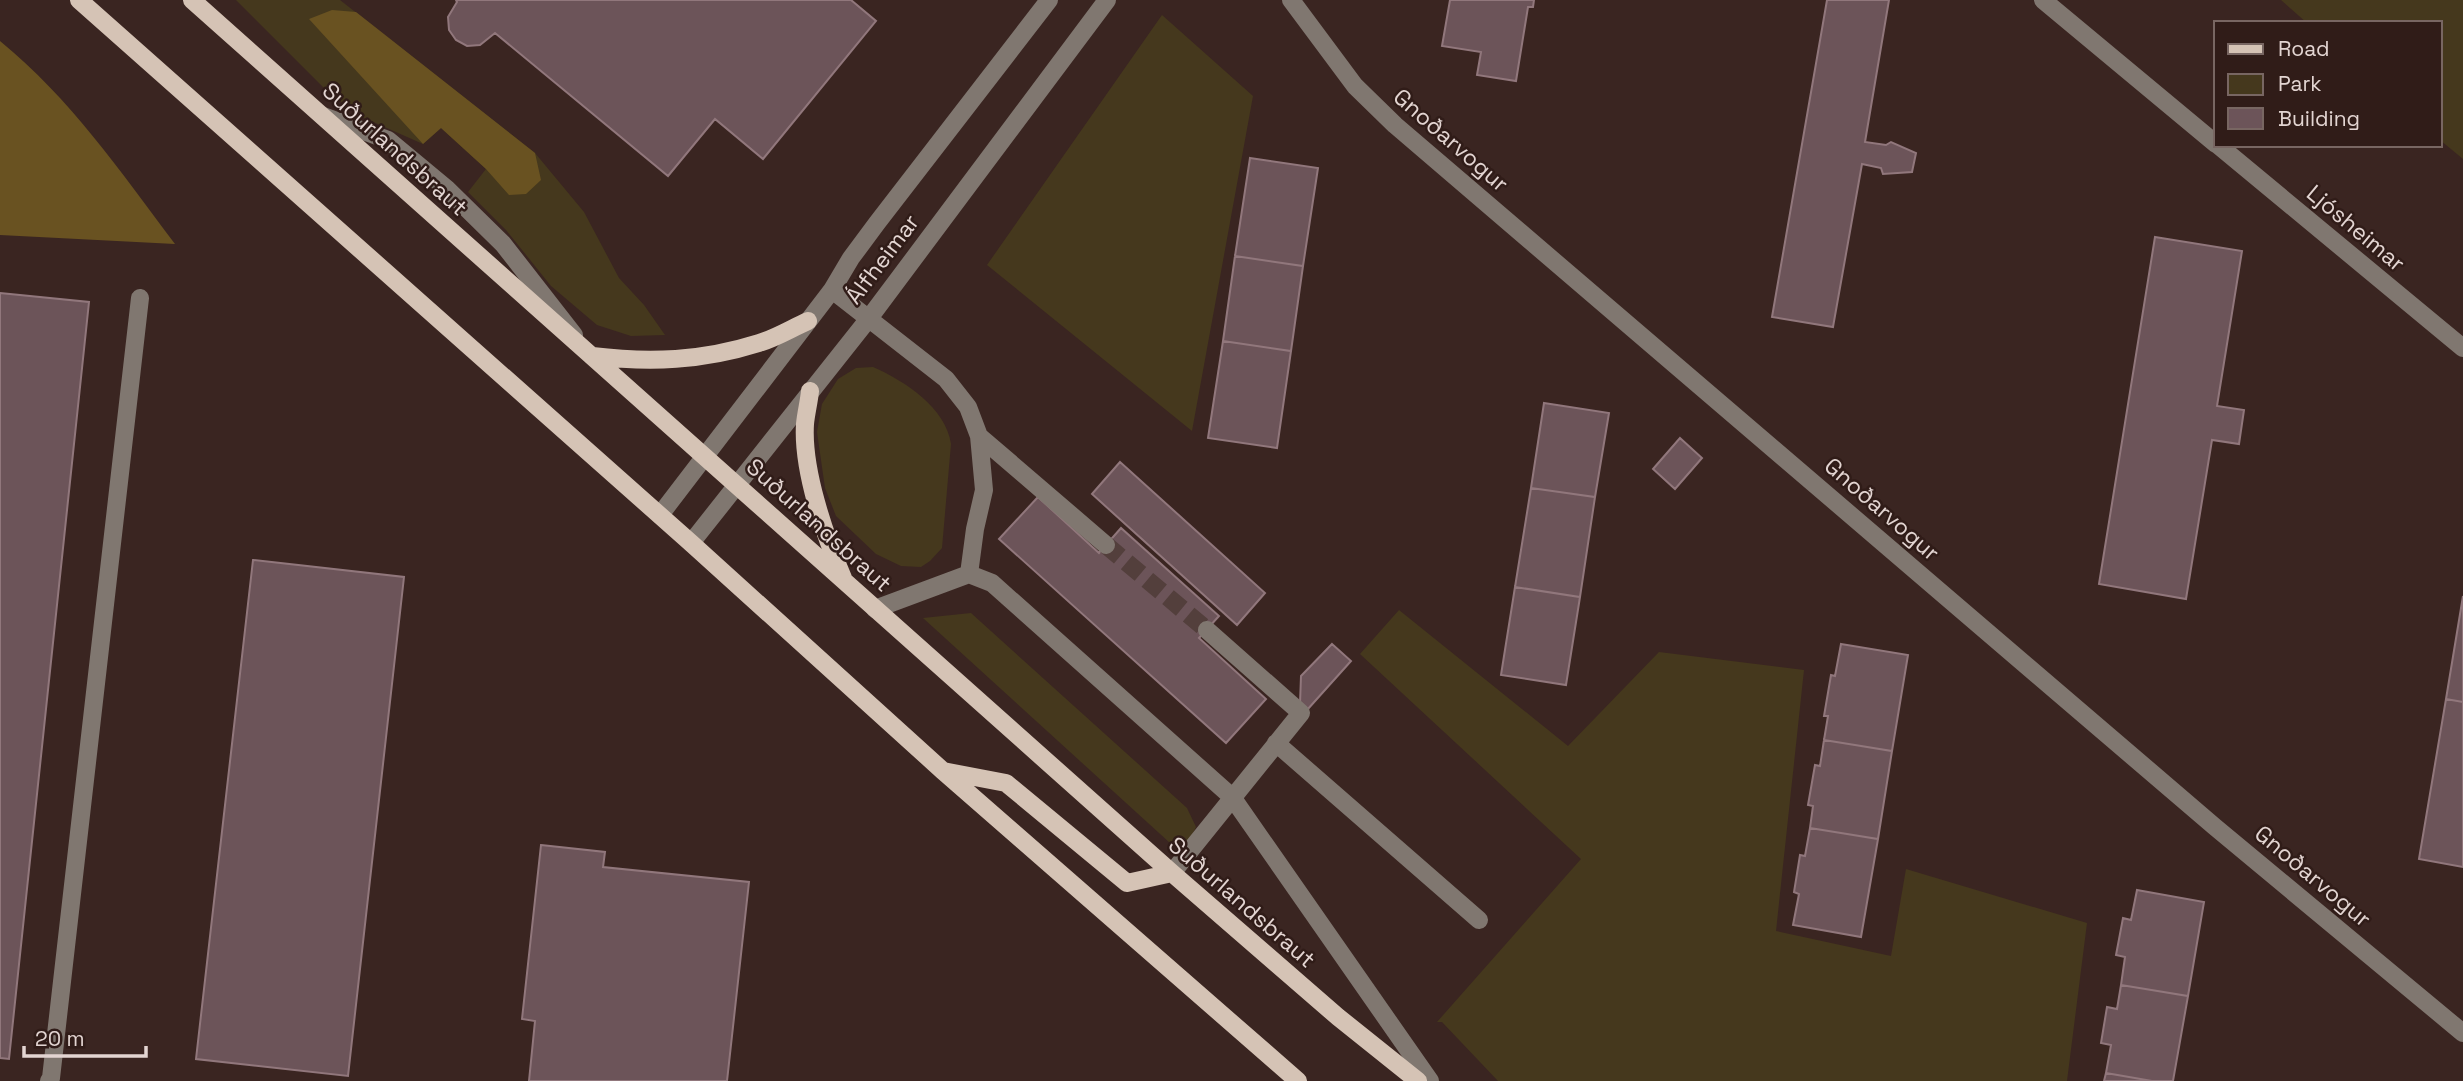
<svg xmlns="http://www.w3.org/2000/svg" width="2463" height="1081" viewBox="0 0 2463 1081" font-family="'Space Grotesk',sans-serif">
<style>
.green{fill:#45381d}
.forest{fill:#695221}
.building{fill:#6c5459;stroke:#91777c;stroke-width:2}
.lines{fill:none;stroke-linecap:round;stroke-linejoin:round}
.minor-tunnel{stroke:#533f3c;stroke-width:18;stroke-dasharray:18 9;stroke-linecap:butt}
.minor{stroke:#807770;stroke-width:18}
.major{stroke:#d5c3b5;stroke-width:18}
.labels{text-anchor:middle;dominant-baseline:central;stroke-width:5;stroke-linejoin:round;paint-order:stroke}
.street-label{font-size:23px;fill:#e3d5d2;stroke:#301c18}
</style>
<rect width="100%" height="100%" fill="#3a2521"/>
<!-- green -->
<path class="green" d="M236 0H340L535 153 584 212 619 278 644 305 665 335 631 336 597 325 551 286 506 230 468 192 486 169 441 128 423 144 362 117 329 93Z
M2281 0H2463V159L2440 140V23H2307Z
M1162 15 1253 96 1192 431 987 265Z
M873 367C905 381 946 408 951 444L942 548 930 561 921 567 901 566 876 554 836 516 825 488 817 432 822 404 838 379 856 368Z
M1399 610 1568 746 1659 652 1804 670 1776 931 1891 956 1906 869 2087 923 2067 1081H1498L1442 1022H1437L1581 859 1360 654Z
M971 613 1187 808 1196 827 1188 843H1170L923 618Z"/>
<!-- forest -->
<path class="forest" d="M332 10 356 12 535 153 541 180 526 194 509 195 486 169 441 128 423 144 309 19Z
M0 41C70 98 121 172 175 244L0 235Z"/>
<!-- building -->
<path class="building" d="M456 0H851L876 21 763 159 715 119 668 176 495 33 480 45 467 46 456 40 449 30 448 17 457 2Z
M1450 0H1534L1533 7H1528L1516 81 1477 75 1481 52 1442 46Z
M1827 0H1889L1865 142 1886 145 1891 142 1916 153 1912 172 1883 174 1881 168 1862 164 1833 327 1772 317Z
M1250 158 1318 168 1303 266 1235 256Z
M2155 237 2242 251 2217 406 2244 410 2239 444 2212 440 2186 599 2099 584Z
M1235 256 1303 266 1291 351 1223 341Z
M0 293 89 302 9 1059 0 1058Z
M1223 341 1291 351 1277 448 1208 438Z
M1544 403 1609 413 1595 497 1531 488Z
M1680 438 1702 458 1675 489 1653 469Z
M1120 462 1265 593 1237 625 1092 494Z
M1531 488 1595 497 1580 597 1515 587Z
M1038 497 1099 553 1121 528 1219 616 1199 638 1266 699 1226 743 999 539Z
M253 560 404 577 348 1076 196 1059Z
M1515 587 1580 597 1566 685 1501 675Z
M2463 596V702L2446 699Z
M1332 644 1351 661 1307 710 1300 704 1301 676Z
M1841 644 1908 655 1892 751 1824 740 1828 716H1824L1831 675 1835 676Z
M2446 699 2463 702V867L2419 859Z
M1824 740 1892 751 1878 839 1810 828 1813 806 1808 805 1815 765 1820 766Z
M1810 828 1878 839 1861 937 1793 925 1799 894 1794 892 1800 855 1805 856Z
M541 845 605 852 603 867 749 882 727 1081H529L535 1021 522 1019Z
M2137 890 2204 902 2188 996 2121 985 2125 957 2116 955 2123 918 2131 920Z
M2121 985 2188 996 2173 1081H2152L2106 1073 2111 1045 2101 1043 2107 1007 2117 1009Z
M2106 1073 2152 1081H2104Z"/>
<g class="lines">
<!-- minor-tunnel -->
<path class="minor-tunnel" d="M1106 545 1207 630"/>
<!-- minor -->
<path class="minor" d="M1291 0 1355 86 1395 125 2215 827 2463 1033
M2043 0 2216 144
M323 116 388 140 447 189 503 244 574 335
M2218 145 2463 348
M832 290 946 379 968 407 979 436 984 490 975 529 969 574
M979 436 1106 545
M660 515 832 290 851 258 877 223 1049 0
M691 543 870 317 1107 0
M875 609 969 574 992 583 1232 797 1430 1081
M1276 743 1479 920
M1172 873 1301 713 1207 630
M49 1081 51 1078 140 298"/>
<!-- major -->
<path class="major" d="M79 0 691 543 943 771 1298 1081
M192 0 1172 873 1338 1017 1418 1081
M592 356C650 363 702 361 759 343 776 338 792 328 808 321
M810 391C809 402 806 413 805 424 802 470 825 536 843 578
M943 771 1006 783 1127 883 1172 873"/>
</g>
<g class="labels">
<!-- street labels -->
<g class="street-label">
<text transform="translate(1451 140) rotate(41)">Gnoðarvogur</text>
<text transform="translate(395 149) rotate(42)">Suðurlandsbraut</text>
<text transform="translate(2356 228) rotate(40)">Ljósheimar</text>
<text transform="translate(882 259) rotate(-53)">Álfheimar</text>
<text transform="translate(1882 509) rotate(41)">Gnoðarvogur</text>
<text transform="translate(819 525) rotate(42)">Suðurlandsbraut</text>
<text transform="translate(2313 876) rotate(40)">Gnoðarvogur</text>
<text transform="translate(1242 902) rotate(41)">Suðurlandsbraut</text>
</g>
</g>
<!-- legend -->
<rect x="2214" y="21" width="228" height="126" fill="#301c18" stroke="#786662" stroke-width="2"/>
<rect x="2228" y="44" width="35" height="10" fill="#d5c3b5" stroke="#786662" stroke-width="2"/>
<text x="2278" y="56" font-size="21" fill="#e3d5d2">Road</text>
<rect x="2228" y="74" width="35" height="21" fill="#45381d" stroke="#786662" stroke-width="2"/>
<text x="2278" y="91" font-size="21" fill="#e3d5d2">Park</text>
<rect x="2228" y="108" width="35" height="21" fill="#6c5459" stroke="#786662" stroke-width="2"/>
<text x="2278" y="126" font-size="21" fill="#e3d5d2">Building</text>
<!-- scale -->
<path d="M24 1046v10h122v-10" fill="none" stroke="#e3d5d2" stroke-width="3.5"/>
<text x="35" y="1046" font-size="21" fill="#e3d5d2" stroke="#301c18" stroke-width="5" paint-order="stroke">20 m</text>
</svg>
